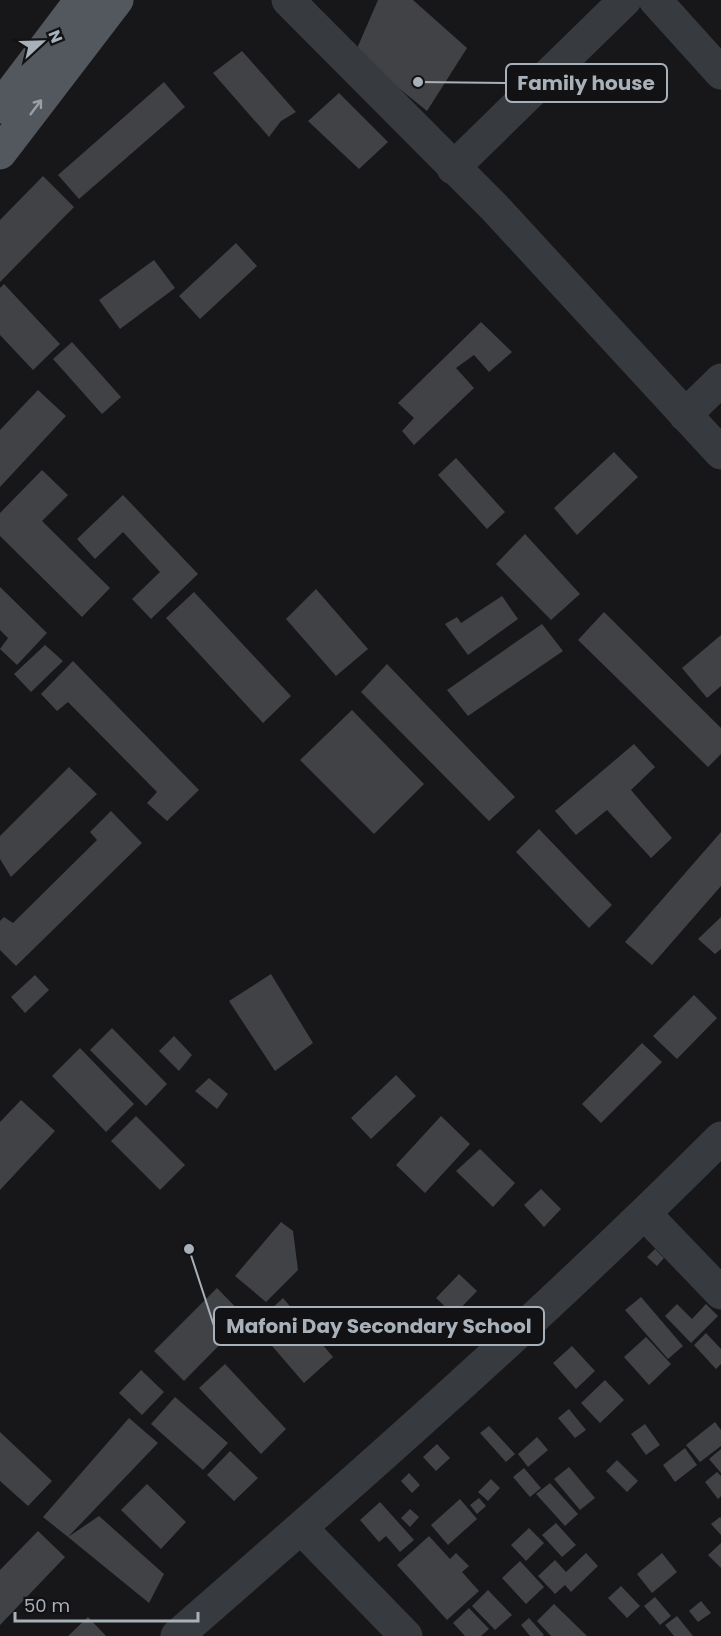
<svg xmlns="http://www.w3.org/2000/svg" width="721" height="1636" viewBox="0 0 721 1636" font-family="Poppins,sans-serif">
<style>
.building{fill:#414246}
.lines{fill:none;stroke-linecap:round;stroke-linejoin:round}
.minor{stroke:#373a3e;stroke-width:33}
.major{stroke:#53585e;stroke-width:33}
.oneway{stroke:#979fa8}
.leader{fill:none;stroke:#a8b1ba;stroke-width:2}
.callout-dot{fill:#a8b1ba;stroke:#121214;stroke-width:2}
.callout{fill:#121214;stroke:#a8b1ba;stroke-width:2}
.callout-label{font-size:20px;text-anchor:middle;font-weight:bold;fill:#a8b1ba}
</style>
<rect width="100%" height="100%" fill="#171719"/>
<!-- building -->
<path class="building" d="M378 0H413L467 48 427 111 355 53Z
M242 51 296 112 281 121 269 137 213 73Z
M164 82 185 107 79 199 58 175Z
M339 93 388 142 359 169 308 121Z
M43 176 74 207 0 282V220Z
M236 243 257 266 200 319 179 296Z
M154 260 175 288 120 329 99 300Z
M4 284 60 344 33 370 0 335V288Z
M481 322 512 352 489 372 474 355 456 368 474 388 414 445 402 431 414 418 398 403Z
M72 342 121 397 102 414 53 359Z
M38 390 66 416 0 487V430Z
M614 452 638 477 577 535 554 508Z
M456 458 505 512 487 529 438 475Z
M42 470 68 495 42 521 110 588 82 617 0 536V513Z
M123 495 198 574 151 619 132 599 160 572 123 532 95 559 77 539Z
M525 534 580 594 551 620 496 564Z
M0 587 47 633 17 665 0 649 8 638 0 630Z
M316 589 368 649 336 676 286 619Z
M194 592 291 696 263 723 166 618Z
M502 596 518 619 468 655 445 624 457 617 461 623Z
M604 612 721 728V754L708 767 578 640Z
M542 624 563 651 468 716 447 690Z
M721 635V686L707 698 682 668Z
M45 645 63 661 31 692 14 674Z
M73 661 199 790 167 821 147 803 157 792 68 702 57 711 41 694Z
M387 664 515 797 489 821 361 692Z
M352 710 424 784 374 834 300 760Z
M634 744 655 767 631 790 672 838 651 858 607 810 576 835 555 811Z
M69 767 97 794 11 877 0 859V836Z
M111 811 142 843 16 966 0 950V921L4 917 13 923 97 840 90 832Z
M539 829 612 905 589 928 516 852Z
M721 832V886L652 965 625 942Z
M721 917V949L715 954 698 939Z
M271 974 313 1043 275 1071 229 1001Z
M35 975 49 990 25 1013 11 997Z
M694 995 717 1018 677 1059 653 1036Z
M112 1028 167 1084 146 1106 90 1050Z
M174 1036 192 1055 179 1071 159 1051Z
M642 1043 662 1062 601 1123 582 1104Z
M80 1048 134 1104 106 1132 52 1076Z
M396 1075 416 1096 371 1139 351 1118Z
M209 1078 228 1094 217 1109 195 1091Z
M21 1100 55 1131 0 1190V1122Z
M136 1116 185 1165 160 1190 111 1141Z
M441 1116 470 1144 425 1193 396 1165Z
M480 1149 515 1183 493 1207 456 1171Z
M541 1189 561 1209 544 1227 524 1205Z
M281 1222 293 1231 298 1270 266 1302 235 1276Z
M655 1249 664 1258 657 1266 647 1257Z
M459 1274 477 1291 454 1315 436 1298Z
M217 1288 246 1318 184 1381 154 1351Z
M641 1297 683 1346 668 1359 625 1310Z
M283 1298 333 1357 304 1383 254 1325Z
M677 1304 692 1319 706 1304 718 1316 691 1343 665 1316Z
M706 1333 721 1349V1364L716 1369 694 1345Z
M646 1337 671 1364 649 1385 624 1357Z
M572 1346 595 1371 576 1389 553 1363Z
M225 1364 286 1429 261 1454 199 1388Z
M141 1370 164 1392 142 1415 119 1393Z
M605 1380 624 1400 600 1423 581 1403Z
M175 1397 228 1443 203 1470 151 1424Z
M569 1409 586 1430 575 1438 558 1418Z
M129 1418 158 1443 68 1537 43 1517Z
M715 1422 721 1430V1446L700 1462 686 1445Z
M645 1424 660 1445 646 1455 631 1434Z
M489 1426 515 1454 506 1462 480 1433Z
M0 1432 52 1481 28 1506 0 1481Z
M537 1437 548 1450 528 1467 518 1454Z
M437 1444 450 1458 436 1471 423 1457Z
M685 1448 697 1465 675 1482 663 1465Z
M721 1449V1473L709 1459Z
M230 1451 258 1478 234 1501 207 1475Z
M617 1460 638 1481 627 1492 606 1471Z
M569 1467 595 1498 580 1510 554 1479Z
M524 1468 541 1488 530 1497 513 1477Z
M717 1472 721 1476V1496L718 1499 705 1482Z
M409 1473 420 1485 412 1493 401 1481Z
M491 1479 500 1488 488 1501 478 1492Z
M550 1483 578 1514 565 1526 536 1494Z
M147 1484 186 1522 161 1549 121 1510Z
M479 1498 486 1506 477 1514 470 1505Z
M460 1499 477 1519 448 1545 431 1525Z
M380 1502 414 1540 400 1552 386 1536 379 1542 360 1520Z
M410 1509 419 1517 410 1527 401 1518Z
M99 1516 164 1574 149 1603 68 1537Z
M720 1517 721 1518V1535L711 1524Z
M556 1523 576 1545 562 1557 542 1535Z
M529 1528 544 1543 526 1561 511 1545Z
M38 1531 65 1557 0 1625V1570Z
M429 1536 450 1559 456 1553 469 1566 462 1572 479 1591 447 1620 397 1565Z
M721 1543V1568L708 1555Z
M586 1553 598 1566 571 1592 565 1585 555 1594 538 1576 555 1560 566 1572Z
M662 1553 677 1572 652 1593 637 1574Z
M520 1561 544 1587 526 1604 502 1578Z
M621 1586 640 1606 627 1618 608 1598Z
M488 1590 512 1615 495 1630 472 1606Z
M655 1597 671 1616 660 1625 644 1606Z
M701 1601 711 1613 698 1622 689 1611Z
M554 1604 587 1636H551L537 1621Z
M469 1608 489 1629 481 1636H465L453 1623Z
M677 1616 693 1636H674L665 1625Z
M88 1617 106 1636H68Z
M529 1618 544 1635 542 1636H530L521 1625Z"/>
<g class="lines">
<!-- minor -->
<path class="minor" d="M288 0 494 207 721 453
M655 0 721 73
M453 168 625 0
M685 415 721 380
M645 1214 721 1293
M301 1528 406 1636
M177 1636C362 1475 547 1312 721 1138"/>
<!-- major -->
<path class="major" d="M0 107 81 0
M0 153 117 0"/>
</g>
<!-- one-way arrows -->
<defs><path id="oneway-shaft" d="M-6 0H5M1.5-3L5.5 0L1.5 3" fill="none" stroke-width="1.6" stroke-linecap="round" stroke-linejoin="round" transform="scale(1.5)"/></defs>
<use class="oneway" href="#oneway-shaft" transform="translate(36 107) rotate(-53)"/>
<!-- callouts -->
<path class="leader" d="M418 82L506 83M189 1249L214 1326"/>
<g class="callout-dot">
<circle cx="418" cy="82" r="6"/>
<circle cx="189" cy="1249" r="6"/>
</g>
<g class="callout">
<rect x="506" y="64" width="161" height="38" rx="6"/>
<rect x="214" y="1307" width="330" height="38" rx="6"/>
</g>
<g class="callout-label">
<text x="586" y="90">Family house</text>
<text x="379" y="1333">Mafoni Day Secondary School</text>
</g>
<!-- north arrow -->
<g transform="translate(42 42) rotate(68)" stroke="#121214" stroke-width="4.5" paint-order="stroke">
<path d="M0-4.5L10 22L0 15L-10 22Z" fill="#a8b1ba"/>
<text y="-9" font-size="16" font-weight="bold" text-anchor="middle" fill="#a8b1ba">N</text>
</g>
<!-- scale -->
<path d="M15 1612v9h183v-9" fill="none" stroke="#a8b1ba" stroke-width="3"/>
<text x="24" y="1612" font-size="18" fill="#a8b1ba" stroke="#121214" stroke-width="4.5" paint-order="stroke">50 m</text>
</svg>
